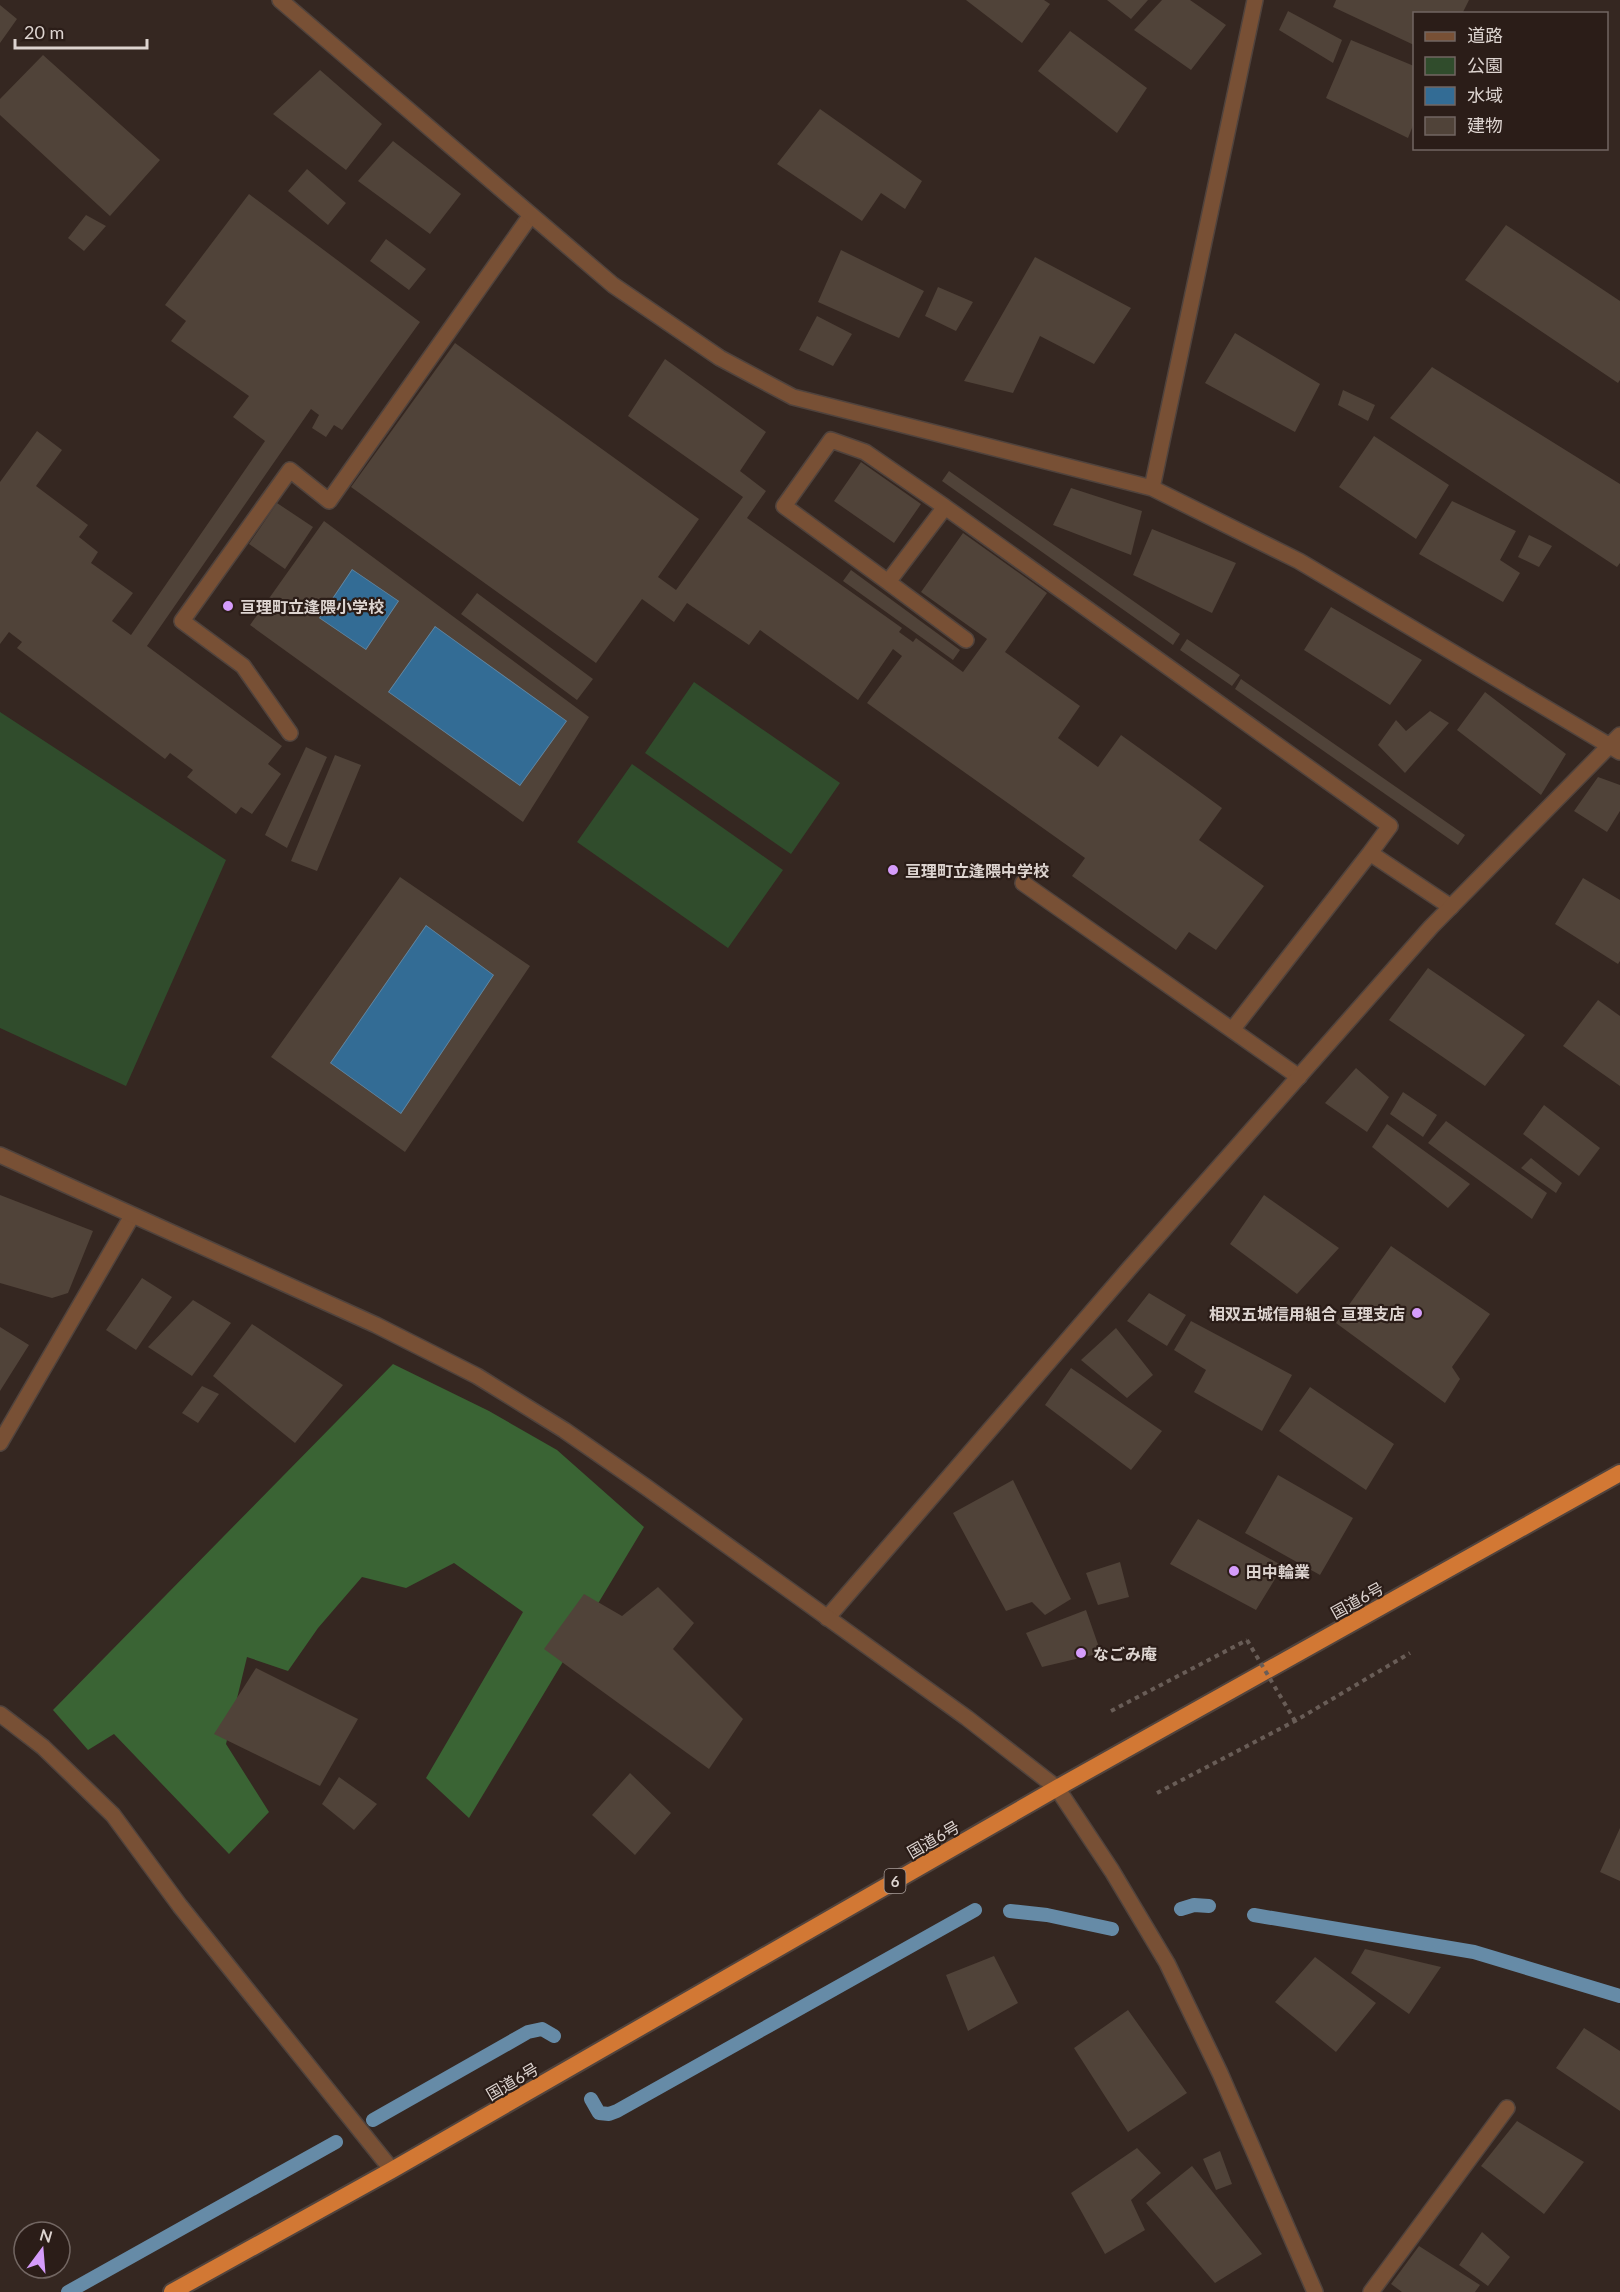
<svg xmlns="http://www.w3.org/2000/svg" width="1620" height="2292" viewBox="0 0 1620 2292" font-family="Lato,'Noto Sans JP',sans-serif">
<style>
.green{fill:#304c2c}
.forest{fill:#3a6434}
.water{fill:#336c95;stroke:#668ba7;stroke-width:1.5}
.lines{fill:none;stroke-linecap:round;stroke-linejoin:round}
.stream{stroke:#668ba7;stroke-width:14}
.building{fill:#504339;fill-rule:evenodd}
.service-casing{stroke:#50433d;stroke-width:18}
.minor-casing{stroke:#50433d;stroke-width:18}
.tertiary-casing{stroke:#50433d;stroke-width:18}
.trunk-casing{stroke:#50433d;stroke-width:20}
.path{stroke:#695d57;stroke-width:4;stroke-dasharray:4.5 4.5;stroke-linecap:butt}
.service{stroke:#785035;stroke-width:15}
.minor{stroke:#785035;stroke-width:15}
.tertiary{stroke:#785035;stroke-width:15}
.trunk{stroke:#d27834;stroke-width:16}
.path-bridge{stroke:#695d57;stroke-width:4;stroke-dasharray:4.5 4.5;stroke-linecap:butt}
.poi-dot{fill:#d59cfb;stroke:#2b1d18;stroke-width:2}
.labels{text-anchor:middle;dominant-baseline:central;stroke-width:4.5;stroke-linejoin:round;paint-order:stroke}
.shield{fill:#2b1d18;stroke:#a89d99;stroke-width:1.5}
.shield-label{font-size:15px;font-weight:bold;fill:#ddd4d0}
.poi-label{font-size:16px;font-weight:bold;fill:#ddd4d0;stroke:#2b1d18;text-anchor:start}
.street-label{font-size:16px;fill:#ddd4d0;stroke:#2b1d18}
</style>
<rect width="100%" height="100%" fill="#352721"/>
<!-- green -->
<path class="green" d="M694 682 840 783 791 854 645 753Z
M0 712 226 860 126 1086 0 1028Z
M632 764 783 870 728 948 577 842Z"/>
<!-- forest -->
<path class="forest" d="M393 1364 489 1411 557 1450 644 1527 469 1818 426 1778 523 1612 454 1563 406 1588 362 1577 318 1628 288 1671 247 1657 226 1744 269 1812 229 1854 114 1734 88 1750 53 1710Z"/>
<!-- water -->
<path class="water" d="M352 569 399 601 366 650 319 618Z
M435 626 567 721 520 786 388 692Z
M426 925 494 975 401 1114 330 1063Z"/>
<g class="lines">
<!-- stream -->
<path class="stream" d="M1181 1909 1194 1905 1209 1906
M1010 1911 1047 1915 1112 1929
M1254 1915 1474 1952 1620 1996
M591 2099 599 2113 609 2114 617 2111 975 1910
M373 2120 528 2032 542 2029 554 2036
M68 2292 336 2142"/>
</g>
<!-- building -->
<path class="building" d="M966 0H1044L1050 4 1022 43Z
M1107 0H1148L1131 19Z
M1162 0H1190L1226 25 1191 70 1134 30Z
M1336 0H1469L1462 14H1414V45L1333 7Z
M0 5 17 19 0 43Z
M1288 11 1342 40 1333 63 1279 30Z
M1070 31 1147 88 1117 133 1038 71Z
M1351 40 1414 66V123L1408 138 1326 98Z
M43 55 160 160 110 216 0 115V99Z
M320 70 382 124 346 170 273 114Z
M820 109 922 181 905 209 881 193 862 221 777 164Z
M393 141 461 194 430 234 358 181Z
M307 169 346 203 328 225 288 191Z
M249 194 420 322 342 430 334 425 326 437 312 428 319 415 311 409 147 646 282 746 268 764 281 774 252 814 241 807 236 814 187 777 193 770 170 753 165 759 17 648 22 642 9 632 0 644V482L37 431 62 450 36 486 88 525 79 537 98 552 91 563 133 593 112 621 131 635 265 441 233 417 249 396 171 341 186 321 165 305Z
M86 215 106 226 84 251 68 238Z
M1506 225 1620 301V380L1618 383 1465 280Z
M386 239 426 269 409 290 370 261Z
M841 250 924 291 899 338 818 302Z
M1035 257 1131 308 1094 364 1040 336 1013 393 964 381Z
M938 287 973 302 956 331 925 316Z
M817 316 852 334 833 366 799 350Z
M1235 333 1320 384 1295 432 1205 383Z
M455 343 699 519 658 577 676 590 743 497 628 416 665 359 766 432 740 471 766 491 747 518 902 628 899 632 913 642 916 638 963 672 987 639 921 592 963 533 1047 593 1005 652 1080 706 1058 738 1098 767 1121 735 1192 786 1222 808 1199 840 1264 886 1216 950 1189 932 1176 950 1072 876 1085 858 867 703 902 656 893 649 858 700 760 630 749 645 687 603 674 622 642 599 596 663 351 487Z
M1432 367 1620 484V563L1617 567 1390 418Z
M1343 390 1375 405 1368 421 1338 405Z
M1374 436 1449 485 1416 539 1339 487Z
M861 462 921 504 894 543 834 501Z
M949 471 1180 634 1173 645 942 481Z
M1071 488 1142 511 1131 555 1053 525Z
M1452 501 1516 531 1500 560 1520 573 1503 602 1419 554Z
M277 503 313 527 285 569 249 544Z
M324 521 589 717 523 822 250 625ZM352 569 399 601 366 650 319 618ZM435 626 567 721 520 786 388 692Z
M1152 529 1236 563 1212 613 1133 575Z
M1529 535 1552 546 1539 567 1518 557Z
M851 570 960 650 953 660 843 581Z
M477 593 593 679 577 700 461 614Z
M1331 607 1422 660 1390 705 1304 650Z
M1187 639 1240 675 1232 686 1180 650Z
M1241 679 1465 835 1458 845 1235 689Z
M1485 692 1566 754 1541 795 1457 730Z
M1430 711 1449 723 1405 773 1378 745 1396 720 1406 731Z
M306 747 327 757 287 848 265 835Z
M335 755 361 765 317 871 291 861Z
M1598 777 1620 785V811L1607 832 1574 811Z
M400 877 530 966 405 1152 271 1057ZM426 925 494 975 401 1114 330 1063Z
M1583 878 1620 900V961L1618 964 1555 924Z
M1428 968 1525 1035 1485 1086 1389 1020Z
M1598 1000 1620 1016V1086L1563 1046Z
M1356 1068 1389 1097 1367 1132 1325 1103Z
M1403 1092 1437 1115 1423 1137 1390 1114Z
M1544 1105 1600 1148 1579 1176 1523 1134Z
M1446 1121 1547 1193 1532 1219 1428 1143Z
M1387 1124 1470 1184 1448 1208 1372 1147Z
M1531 1158 1562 1183 1556 1193 1521 1168Z
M0 1195 93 1231 68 1293 52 1298 0 1283Z
M1264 1195 1339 1248 1297 1294 1230 1244Z
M1391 1246 1490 1314 1452 1367 1460 1379 1445 1403 1336 1323Z
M142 1278 172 1297 136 1350 106 1330Z
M1149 1293 1186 1315 1167 1346 1127 1321Z
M193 1300 231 1323 192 1376 148 1347Z
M1191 1321 1292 1375 1262 1431 1194 1392 1206 1370 1174 1350Z
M252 1324 343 1385 295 1443 213 1376Z
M0 1327 29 1345 0 1391Z
M1116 1328 1153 1375 1127 1398 1081 1360Z
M1071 1368 1162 1431 1131 1470 1045 1405Z
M202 1386 219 1394 198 1423 182 1413Z
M1310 1387 1394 1444 1366 1490 1279 1431Z
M1278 1475 1353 1518 1320 1575 1245 1533Z
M1013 1480 1071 1599 1045 1615 1032 1602 1006 1611 953 1513Z
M1198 1519 1283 1566 1256 1610 1170 1564Z
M1120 1562 1129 1597 1098 1605 1086 1573Z
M658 1587 694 1623 673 1649 743 1719 709 1769 544 1649 584 1594 622 1616Z
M1086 1610 1101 1653 1042 1667 1026 1633Z
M256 1668 358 1719 320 1786 214 1734Z
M630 1773 671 1813 635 1855 592 1815Z
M339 1777 377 1804 354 1830 322 1804Z
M1620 1828V1881L1600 1872Z
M1365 1949 1441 1967 1409 2014 1351 1973Z
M994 1956 1018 2003 968 2031 946 1975Z
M1315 1957 1376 2003 1336 2052 1275 2002Z
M1128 2010 1187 2093 1128 2132 1074 2048Z
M1584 2028 1620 2051V2111L1556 2068Z
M1517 2121 1584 2162 1544 2214 1481 2166Z
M1137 2148 1161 2173 1131 2200 1145 2230 1105 2254 1071 2193Z
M1220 2151 1232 2184 1216 2190 1203 2159Z
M1192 2166 1262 2254 1215 2283 1146 2203Z
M1482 2232 1510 2257 1488 2286 1459 2265Z
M1419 2246 1480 2285 1475 2292H1402L1391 2284Z"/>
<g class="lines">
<defs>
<path id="service" d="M888 582 784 506 831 440 865 452 945 507
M966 640 888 582 945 507 1390 826 1370 853
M290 733 243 666 182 621 290 470 329 501 531 215
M1023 883 1299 1077
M1232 1030 1370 853 1451 907"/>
<path id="minor" d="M280 0 613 285 720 358 793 397 1152 488 1299 561 1620 752
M1152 488 1255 0
M0 1443 132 1216
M827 1618 1128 1270 1431 927 1620 735
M0 1714 43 1747 113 1815 180 1906 392 2170
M1371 2292 1507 2108"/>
<path id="tertiary" d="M0 1155 376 1325 477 1376 564 1430 646 1487 967 1718 1057 1788 1112 1871 1167 1963 1220 2073 1315 2292"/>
<path id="trunk" d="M172 2292 392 2170 1057 1788 1620 1473"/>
</defs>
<!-- service casing -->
<use href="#service" class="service-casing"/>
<!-- minor casing -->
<use href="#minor" class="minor-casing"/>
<!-- tertiary casing -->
<use href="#tertiary" class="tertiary-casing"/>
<!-- trunk casing -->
<use href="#trunk" class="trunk-casing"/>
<!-- path -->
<path class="path" d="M1111 1711 1247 1640
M1157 1793 1295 1721 1410 1653"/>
<!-- service -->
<use href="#service" class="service"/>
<!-- minor -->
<use href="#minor" class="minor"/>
<!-- tertiary -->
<use href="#tertiary" class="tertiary"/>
<!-- trunk -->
<use href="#trunk" class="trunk"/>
<!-- path-bridge -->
<path class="path-bridge" d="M1247 1640 1295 1721"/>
</g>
<!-- markers -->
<g class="poi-dot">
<circle cx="228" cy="606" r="6"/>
<circle cx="893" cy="870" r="6"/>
<circle cx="1417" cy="1313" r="6"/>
<circle cx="1234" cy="1571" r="6"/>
<circle cx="1081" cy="1653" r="6"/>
</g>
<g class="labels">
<!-- shield labels -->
<rect class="shield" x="884.5" y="1869" width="21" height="24" rx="4.5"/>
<g class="shield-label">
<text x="895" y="1881">6</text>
</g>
<!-- poi labels -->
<g class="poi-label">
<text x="240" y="606">亘理町立逢隈小学校</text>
<text x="905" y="870">亘理町立逢隈中学校</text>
<text x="1405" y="1313" text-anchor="end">相双五城信用組合 亘理支店</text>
<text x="1246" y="1571">田中輪業</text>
<text x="1093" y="1653">なごみ庵</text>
</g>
<!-- street labels -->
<g class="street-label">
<text transform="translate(1357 1600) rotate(-29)">国道6号</text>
<text transform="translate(933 1839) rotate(-30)">国道6号</text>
<text transform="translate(512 2081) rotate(-30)">国道6号</text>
</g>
</g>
<!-- legend -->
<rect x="1413" y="12" width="195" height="138" fill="#2b1d18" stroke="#726662" stroke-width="1.5"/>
<rect x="1425" y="32" width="30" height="9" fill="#785035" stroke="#726662" stroke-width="1.5"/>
<text x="1467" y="42" font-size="18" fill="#ddd4d0">道路</text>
<rect x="1425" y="57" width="30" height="18" fill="#304c2c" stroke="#726662" stroke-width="1.5"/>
<text x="1467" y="72" font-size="18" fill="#ddd4d0">公園</text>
<rect x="1425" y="87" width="30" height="18" fill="#336c95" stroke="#726662" stroke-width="1.5"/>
<text x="1467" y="102" font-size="18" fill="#ddd4d0">水域</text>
<rect x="1425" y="117" width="30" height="18" fill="#504339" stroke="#726662" stroke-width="1.5"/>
<text x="1467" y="132" font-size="18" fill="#ddd4d0">建物</text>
<!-- north arrow -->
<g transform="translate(42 2250) rotate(16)"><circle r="28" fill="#2b1d18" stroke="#726662" stroke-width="1.5"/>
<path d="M0-4.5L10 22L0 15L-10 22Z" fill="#d59cfb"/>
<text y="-9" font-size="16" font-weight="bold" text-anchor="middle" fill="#ddd4d0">N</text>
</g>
<!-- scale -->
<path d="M15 39v9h132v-9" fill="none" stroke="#ddd4d0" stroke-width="3"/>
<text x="24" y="39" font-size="18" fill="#ddd4d0" stroke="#2b1d18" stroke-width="4.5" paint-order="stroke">20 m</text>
</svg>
